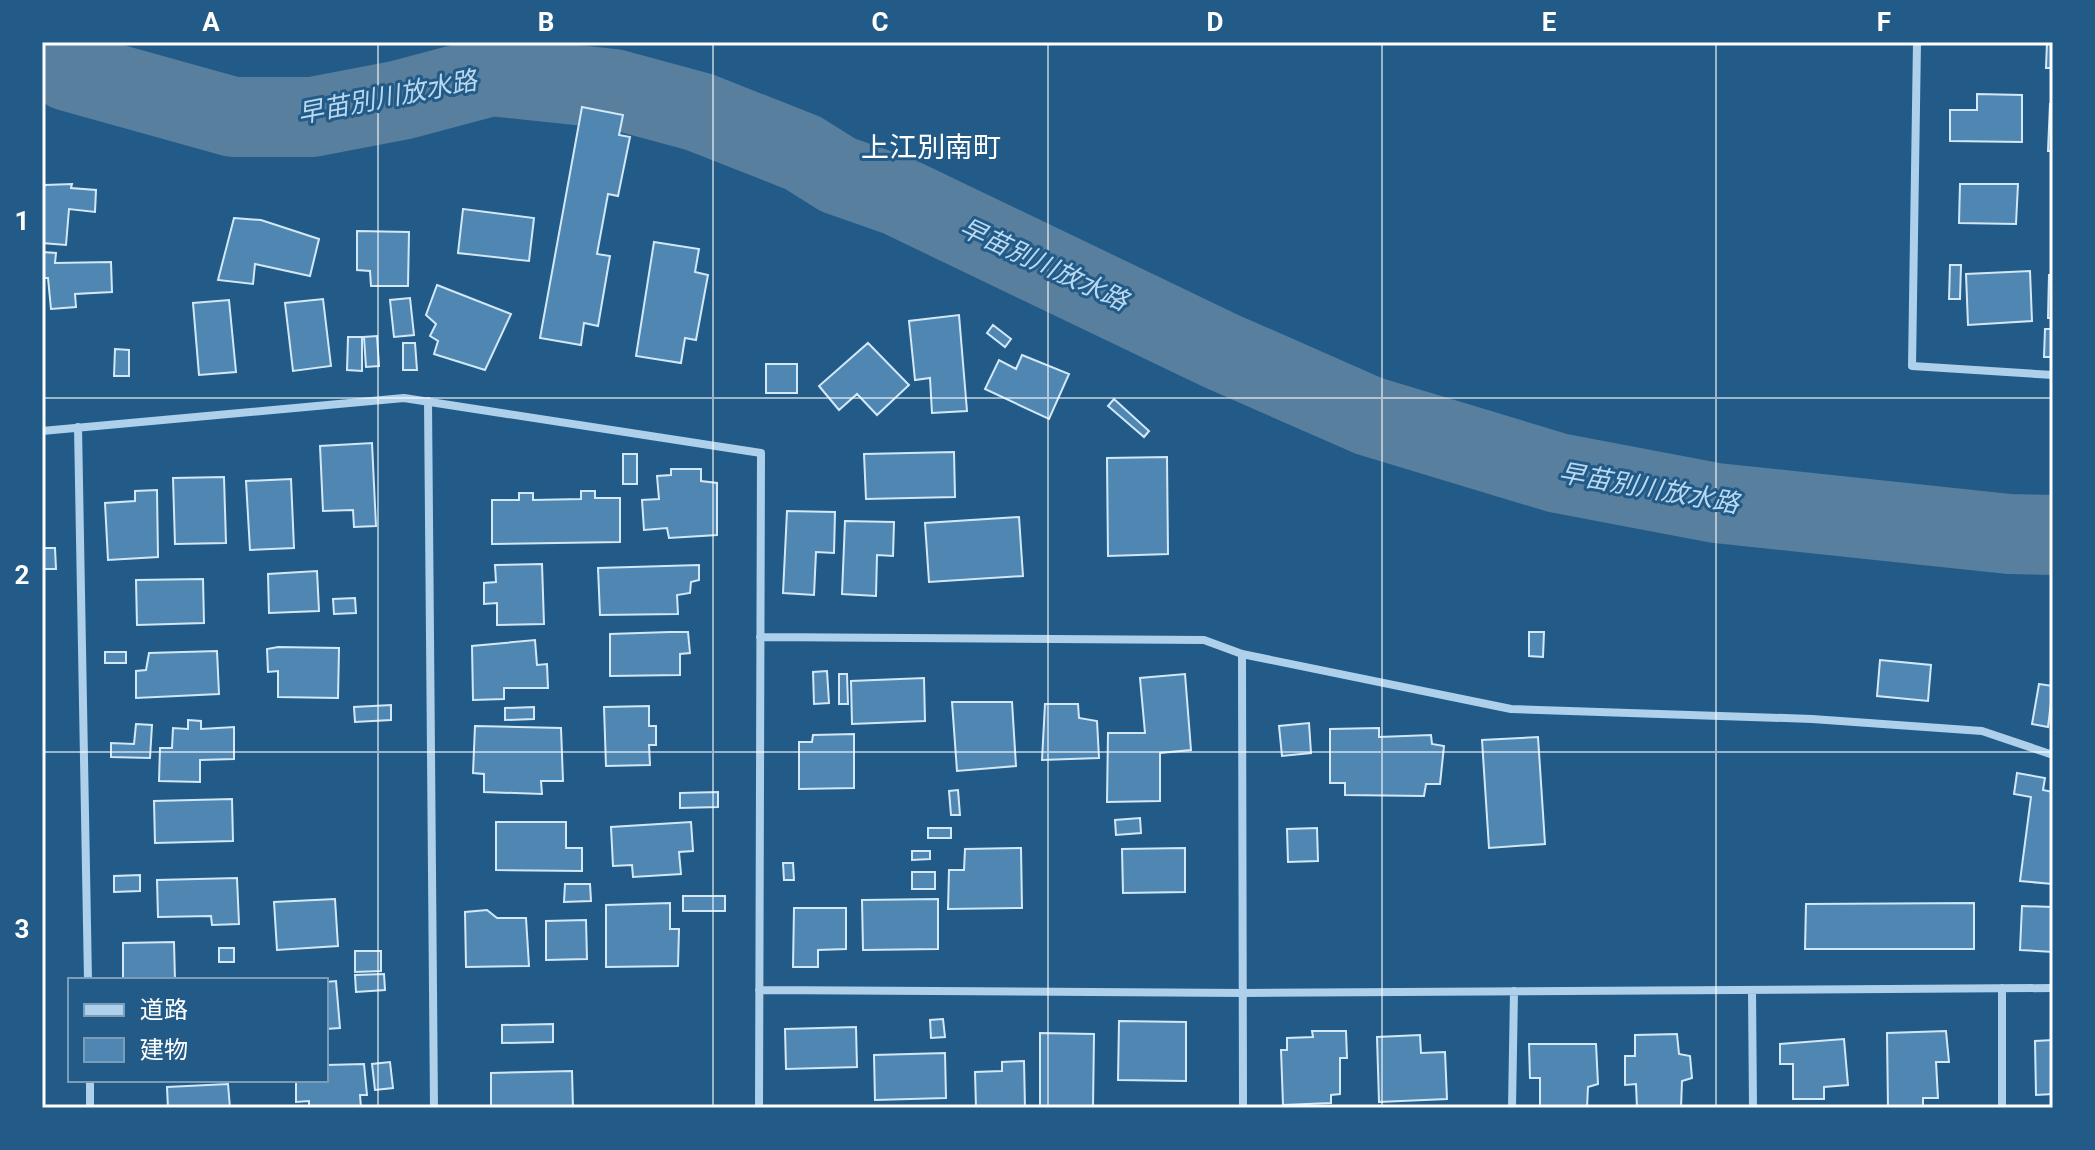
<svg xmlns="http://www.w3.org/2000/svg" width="2095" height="1150" viewBox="0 0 2095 1150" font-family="Roboto,'Noto Sans JP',sans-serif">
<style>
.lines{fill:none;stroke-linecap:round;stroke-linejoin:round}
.river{stroke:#587f9e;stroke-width:80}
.building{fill:#5087b2;stroke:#d3e8f7;stroke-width:2}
.minor{stroke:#aed0ea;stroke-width:8}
.grid{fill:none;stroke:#fff;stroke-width:2;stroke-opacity:0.55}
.labels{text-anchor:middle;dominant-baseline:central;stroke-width:6;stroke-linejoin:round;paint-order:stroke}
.water-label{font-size:26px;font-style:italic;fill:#bad9f1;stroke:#235b88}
.quarter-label{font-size:28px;fill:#fff;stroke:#235b88}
.neatline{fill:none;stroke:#fff;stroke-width:3}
.grid-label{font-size:26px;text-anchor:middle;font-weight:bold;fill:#fff}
</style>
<rect width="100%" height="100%" fill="#235b88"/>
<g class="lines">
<!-- river -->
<path class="river" d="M42 53 68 71 233 117H312L401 100 491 76 614 89 699 112 803 153 838 175 898 196 1221 351 1369 416 1558 473 1716 503 2009 534 2053 535"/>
</g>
<!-- building -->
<path class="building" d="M2047 42H2053V68H2046Z
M1977 94 2022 95V142L1950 141V110H1977Z
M2050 104H2053V151H2048Z
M582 107 623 115 619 135 630 137 618 196 608 194 597 254 610 256 598 326 584 323 581 345 540 338Z
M72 184 71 188 96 190 95 212 69 209 66 245 42 243V193L45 185Z
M1960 184H2018L2016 224 1959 223Z
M463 209 534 218 529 261 458 253Z
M234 218 261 220 319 239 310 276 255 264 253 284 218 280Z
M357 231 409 232 408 286H371L370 271 357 270Z
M654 242 699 249 695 272 708 275 696 340 685 338 681 363 636 356Z
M42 252 56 253 55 263 111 262 112 292 75 294 76 307 51 309 48 278H42Z
M1950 265H1961L1960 299H1949Z
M2030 271 2032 321 1968 325 1966 274Z
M2049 275H2053V318H2048Z
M437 285 511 314 485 370 434 354 438 341 430 336 436 324 426 315Z
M410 298 414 335 394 337 390 300Z
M323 299 331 366 293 371 285 303Z
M229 300 236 372 199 375 193 303Z
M959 315 967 411 932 413 930 378 915 380 909 321Z
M993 325 1011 339 1005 347 987 333Z
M2045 329H2053V357H2044Z
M377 336 379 366 366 367 364 337Z
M348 337H362V371L347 370Z
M403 343H415L417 370H403Z
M868 343 909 385 877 415 857 394 839 410 819 386Z
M115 349 129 350V376H114Z
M1022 355 1069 374 1049 419 985 389 999 360 1016 369Z
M766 364H797V393H766Z
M1114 399 1149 431 1144 437 1108 406Z
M372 443 376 526 354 527 353 510 323 511 320 446Z
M954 452 955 497 866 499 864 454Z
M623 454H637V484H623Z
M1167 457 1168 554 1108 556 1107 458Z
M671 469H701V481L717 483V535L669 538 667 528 644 530 642 500 659 499 657 476 671 475Z
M224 477 226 543 175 544 173 478Z
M291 479 294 548 250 550 246 481Z
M157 490 158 557 108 560 105 503 135 501V491Z
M581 491H595V498H620V542L492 544V500H519V493H533V500L581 499Z
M787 511 835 512 834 553 816 552 814 595 783 593Z
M1019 517 1023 576 929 582 925 523Z
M845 521 894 522 893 556 877 555 876 596 842 594Z
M42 548H55L56 569H42Z
M542 564 544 624 497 625V603L484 604V583L496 582 495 565Z
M699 565V580L691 582 690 593 677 595 678 614 600 615 598 568Z
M317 571 319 611 269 613 268 574Z
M203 579 204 623 137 625 136 580Z
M355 598 356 613 334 614 333 599Z
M670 632H688L690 653 680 654V675L610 676V634Z
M1529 632H1544L1543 657 1529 656Z
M535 640 537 665 547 664 548 688H504V699L473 700 472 646Z
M278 647 339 648 338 698 278 697V671L268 672 267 649Z
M217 651 219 694 136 698V671L146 670 149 653Z
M105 652H126V663H105Z
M1880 660 1931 665 1928 701 1877 696Z
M827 671 829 703 814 704 813 672Z
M839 674H847L848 704H839Z
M1185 674 1191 750 1160 753V801L1107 802 1108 733H1145L1140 678Z
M924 678 925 721 852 724 851 681Z
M2039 684 2053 686 2048 727 2032 724Z
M952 702H1012L1016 766 957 771Z
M1045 704H1078L1079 718 1097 721 1099 758 1042 760Z
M391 705V720L355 722 354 707Z
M649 706V726H656V745H649L650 765 606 766 604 707Z
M534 707V719L505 720V708Z
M188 720 201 721V729L234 727V759L200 760V782L159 781 160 748H172L173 728 188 729Z
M1309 723 1311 753 1282 756 1279 726Z
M136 724 152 725 150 758 111 757V743L134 744Z
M475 726 561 728 563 781H541L542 794 484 792V774L473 773Z
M1379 728V737L1431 735 1432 744 1444 746 1440 784H1426L1424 796 1345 795V783H1330V729Z
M854 734V788L799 789V742H812L813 735Z
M1538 737 1545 844 1489 848 1482 740Z
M2017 773 2045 778 2043 790 2053 792 2052 884 2020 881 2031 797 2014 794Z
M958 790 960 815H951L949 791Z
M718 792V807L680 808V793Z
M232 799 233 841 155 843 154 801Z
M1140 818 1141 833 1116 835 1115 820Z
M496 822H566V848H582V871L496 870Z
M691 822 693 851 679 852 681 874 633 877 632 865 613 866 611 827Z
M928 828H951V838H928Z
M1317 828 1318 861 1288 862 1287 829Z
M1021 848 1022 908 948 909 949 870H964L965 849Z
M1185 848V892L1123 893 1122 849Z
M912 851H930V859L912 860Z
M783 863H793L794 880H784Z
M912 872H935V889H912Z
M140 875V891L114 892V876Z
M237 878 239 924 212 925 211 916 158 917 157 880Z
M565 884H590L591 901 564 902Z
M683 896H725V911H683Z
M335 899 338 946 277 950 274 902Z
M938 899V949L863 950 862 900Z
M670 903V929H679L678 966 606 967V905Z
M1974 903V949H1805L1806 904Z
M2022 906 2053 907V952L2020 950Z
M794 908H846V949L818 950V967H793Z
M487 910 497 918H526L529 966 466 967 465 912Z
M586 920 587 959 546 960V921Z
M174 942 175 980H123V943Z
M219 948H234V962H219Z
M355 951H381V971L355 972Z
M384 974 385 990 356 992 355 975Z
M336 981 340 1028 326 1029V982Z
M943 1019 945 1037 931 1038 930 1020Z
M1119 1021 1186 1022V1081L1118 1080Z
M553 1024V1042L502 1043V1025Z
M856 1027 857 1067 786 1069 785 1029Z
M1312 1031H1346L1347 1058H1340V1094L1331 1095V1103L1283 1105 1281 1050H1287V1038L1313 1037Z
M1946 1031 1949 1062H1936L1938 1098H1923V1108H1888L1887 1033Z
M1040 1033 1094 1034 1093 1108H1040Z
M1677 1034 1679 1054 1690 1056 1692 1078 1682 1081 1681 1108H1637L1636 1084 1625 1085V1056H1635V1035Z
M1420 1035 1421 1053 1445 1052 1447 1099 1379 1102 1377 1037Z
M1844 1039 1848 1085 1824 1087V1099H1793V1064H1780V1044Z
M2053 1040V1094L2036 1095 2035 1041Z
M1529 1044H1596L1598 1084 1588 1087 1587 1108H1540V1078H1530Z
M945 1053 946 1098 875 1100 874 1055Z
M1024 1061 1025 1108H976L975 1072 1002 1071V1062Z
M390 1062 393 1088 375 1090 372 1064Z
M364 1064 367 1095H360L361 1108H309V1101L296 1102V1080H326V1065Z
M572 1071 573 1108H491V1073Z
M228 1084 230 1108H168L167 1087Z"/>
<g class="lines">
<!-- minor -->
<path class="minor" d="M1917 42 1912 366 2053 375
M428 401 434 1108
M78 427 88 980
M42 431 404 398 761 453 759 1108
M760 637 1204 640 1242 654 1511 709 1812 719 1982 731 2053 755
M1242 654 1243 1108
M2002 988V1108
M759 990 1243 993 2053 988
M1752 990 1753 1108
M90 1080V1108
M1512 1108 1514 991"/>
</g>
<!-- grid -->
<path class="grid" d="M378 42V1108M713 42V1108M1048 42V1108M1382 42V1108M1716 42V1108M42 398H2053M42 752H2053"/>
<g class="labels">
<!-- water labels -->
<g class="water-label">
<text transform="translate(387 97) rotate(-11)">早苗別川放水路</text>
<text transform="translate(1044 264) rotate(25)">早苗別川放水路</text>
<text transform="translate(1649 488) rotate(10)">早苗別川放水路</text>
</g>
<!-- quarter labels -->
<g class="quarter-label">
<text x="931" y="147">上江別南町</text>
</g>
</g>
<!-- border -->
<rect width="2095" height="1150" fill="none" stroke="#235b88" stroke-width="88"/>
<!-- legend -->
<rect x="68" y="978" width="260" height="104" fill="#235b88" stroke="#7b9db8" stroke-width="2"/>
<rect x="84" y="1004" width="40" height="12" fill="#aed0ea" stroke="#7b9db8" stroke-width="2"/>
<text x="140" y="1018" font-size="24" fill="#ffffff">道路</text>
<rect x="84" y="1038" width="40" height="24" fill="#5087b2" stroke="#7b9db8" stroke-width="2"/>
<text x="140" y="1058" font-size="24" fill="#ffffff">建物</text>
<rect x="44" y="44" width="2007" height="1062" class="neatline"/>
<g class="grid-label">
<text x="211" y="31">A</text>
<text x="546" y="31">B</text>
<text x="880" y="31">C</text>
<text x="1215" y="31">D</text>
<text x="1549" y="31">E</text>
<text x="1884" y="31">F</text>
<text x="22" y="230">1</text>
<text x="22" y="584">2</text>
<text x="22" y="938">3</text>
</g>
</svg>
